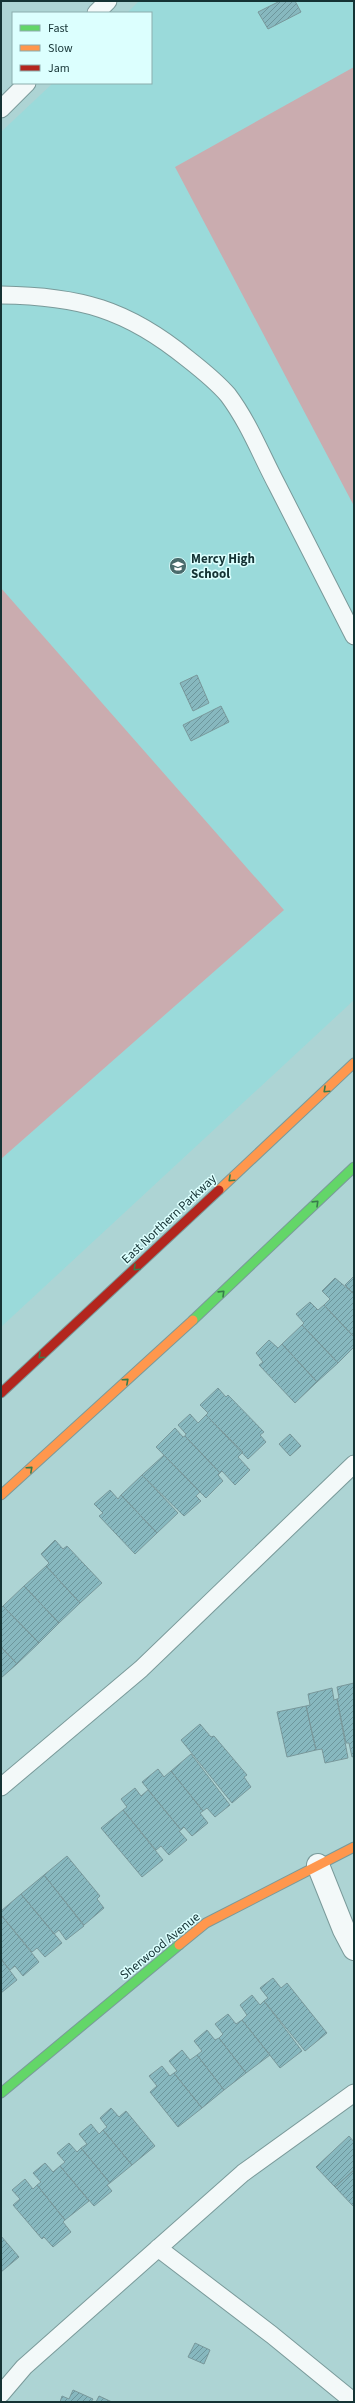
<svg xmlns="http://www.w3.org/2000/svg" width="355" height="2403" viewBox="0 0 355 2403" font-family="'Source Sans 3',sans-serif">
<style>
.built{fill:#9adada}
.park{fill:#caacaf}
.building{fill:url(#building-hatch);stroke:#79989b}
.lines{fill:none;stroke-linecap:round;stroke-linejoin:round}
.lane-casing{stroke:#7a9a9a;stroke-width:19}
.street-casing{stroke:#7a9a9a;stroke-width:24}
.fast-casing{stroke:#7a9a9a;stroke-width:11}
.slow-casing{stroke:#7a9a9a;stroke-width:11}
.jam-casing{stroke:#7a9a9a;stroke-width:11}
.lane{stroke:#f3f9f9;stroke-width:17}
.street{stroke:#f3f9f9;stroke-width:22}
.fast{stroke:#63d668;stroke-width:9}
.slow{stroke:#ff974d;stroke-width:9}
.jam{stroke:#b3261e;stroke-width:9}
.oneway{stroke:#387c4b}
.labels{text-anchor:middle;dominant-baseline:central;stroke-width:3;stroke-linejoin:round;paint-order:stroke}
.poi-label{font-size:13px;font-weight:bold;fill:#153334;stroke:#dcfffe;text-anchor:start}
.street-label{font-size:13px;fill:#153334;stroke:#dcfffe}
</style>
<defs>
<pattern id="building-hatch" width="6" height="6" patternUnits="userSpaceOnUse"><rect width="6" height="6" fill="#87b8bf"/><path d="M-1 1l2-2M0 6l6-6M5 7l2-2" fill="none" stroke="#6d969c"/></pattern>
</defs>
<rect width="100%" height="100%" fill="#add4d4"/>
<!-- built -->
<path class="built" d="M139 1H354V1000L1 1327V132L53 83H151V13H127Z"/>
<!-- park -->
<path class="park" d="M354 67V506L175 167Z
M1 588 284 910 1 1159Z"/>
<!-- building -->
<path class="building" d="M280 1H295L301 12 268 29 258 12Z
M197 675 209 703 193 711 180 683Z
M221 706 229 722 191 741 183 725Z
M354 1276V1294L345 1285Z
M335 1278 354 1294V1337L324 1305 330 1299 322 1291Z
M310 1302 318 1310 324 1305 354 1337V1347L338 1363 302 1325 304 1323 296 1314Z
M302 1325 338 1363 317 1382 282 1344Z
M269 1340 278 1348 282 1344 317 1382 295 1403 259 1365 263 1362 256 1353Z
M218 1388 226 1397 228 1395 264 1432 260 1435 266 1442 248 1459 206 1415 208 1413 200 1405Z
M190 1414 198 1423 206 1415 243 1452 238 1457 250 1470 235 1485 222 1471 220 1473 185 1436 186 1434 178 1425Z
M175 1428 183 1437 185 1436 220 1473 218 1475 223 1481 206 1498 156 1447Z
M290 1434 301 1446 290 1456 279 1444Z
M164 1455 200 1492 196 1496 201 1501 184 1516 142 1475Z
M142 1475 178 1513 157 1533 121 1495Z
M110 1490 118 1499 121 1495 157 1533 135 1554 99 1516 103 1513 94 1504Z
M55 1540 63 1549 67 1546 102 1583 80 1603 46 1566 49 1563 41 1554Z
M46 1566 80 1603 59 1623 24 1586Z
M24 1586 59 1623 39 1643 3 1606Z
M3 1606 39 1643 17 1664 1 1647V1608Z
M1 1647 17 1664 1 1678Z
M354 1683V1756L352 1757 349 1743H346L337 1699 339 1698 337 1687Z
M332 1688 334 1700 337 1699 348 1758 325 1763 322 1749 316 1750 306 1706 310 1705 308 1694Z
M306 1706 316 1750 287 1757 277 1712Z
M200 1724 211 1737 214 1736 247 1775 244 1777 251 1787 232 1803 181 1740Z
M191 1754 230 1805 215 1817 207 1808 203 1811 171 1771Z
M158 1769 164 1777 171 1771 203 1811 200 1813 208 1823 192 1836 184 1827 181 1830 142 1782Z
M135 1788 141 1796 148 1790 181 1830 179 1831 187 1840 169 1855 161 1846 156 1850 123 1810 127 1807 121 1799Z
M123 1810 163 1860 142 1877 101 1828Z
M67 1856 100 1896 97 1899 104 1908 84 1925 44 1875Z
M44 1875 84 1926 66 1940 59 1930 54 1934 21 1894Z
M21 1894 62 1943 45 1957 37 1948 32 1952 1 1915V1911Z
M1 1915 39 1962 23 1976 15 1966 10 1970 1 1959Z
M1 1959 17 1980 1 1993Z
M273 1978 281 1988 287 1983 327 2033 305 2051 264 2001 268 1998 260 1988Z
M252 1995 260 2005 264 2001 302 2051 280 2068 242 2020 247 2015 240 2005Z
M228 2014 236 2024 242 2020 270 2055 246 2073 219 2038 223 2034 215 2024Z
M207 2030 215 2040 219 2038 246 2073 224 2090 197 2055 202 2051 194 2041Z
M182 2050 190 2060 197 2055 224 2090 202 2108 174 2073 177 2071 169 2061Z
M162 2066 170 2076 174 2073 202 2108 178 2127 150 2092 157 2086 149 2076Z
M111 2108 119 2117 126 2111 155 2146 132 2165 103 2130 107 2127 100 2118Z
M91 2124 99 2134 103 2130 132 2165 110 2183 81 2148 87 2144 79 2134Z
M349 2136 354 2142V2170L335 2187 316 2167Z
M69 2143 77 2152 81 2148 110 2183 107 2185 112 2191 94 2206 60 2166 65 2162 57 2153Z
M45 2163 53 2172 60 2166 89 2201 65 2220 37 2185 41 2182 33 2173Z
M354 2170V2207L335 2187Z
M25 2179 33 2189 37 2185 65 2220 63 2222 71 2232 53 2247 44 2237 42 2239 13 2205 20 2199 12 2190Z
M1 2236 19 2257 1 2272Z
M195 2343 210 2350 204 2364 188 2357Z
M73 2390 93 2399 91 2402H60L62 2396 69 2399Z
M99 2396 112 2402H96Z"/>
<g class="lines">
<defs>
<path id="lane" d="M96 13 108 1
M1 109 27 83
M1 295C79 296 127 309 188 359 202 370 216 381 228 395 249 423 261 455 277 485 303 536 329 586 354 636
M1 1787 141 1669 354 1464
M158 2248 272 2335 354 2402
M1 2394 24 2367 243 2173 354 2093"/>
<path id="street" d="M318 1865 344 1930 354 1949"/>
<path id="fast" d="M193 1320 354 1167
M1 2093 179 1945"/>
<path id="slow" d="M219 1190 354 1063
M1 1495 193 1320
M179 1945 206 1923 354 1847"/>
<path id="jam" d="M1 1393 219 1190"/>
</defs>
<!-- lane casing -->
<use href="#lane" class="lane-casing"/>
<!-- street casing -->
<use href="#street" class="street-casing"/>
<!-- fast casing -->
<use href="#fast" class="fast-casing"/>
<!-- slow casing -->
<use href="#slow" class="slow-casing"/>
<!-- jam casing -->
<use href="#jam" class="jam-casing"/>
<!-- lane -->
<use href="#lane" class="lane"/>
<!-- street -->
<use href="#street" class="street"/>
<!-- fast -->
<use href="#fast" class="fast"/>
<!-- slow -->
<use href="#slow" class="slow"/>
<!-- jam -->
<use href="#jam" class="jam"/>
</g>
<!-- one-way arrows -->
<defs><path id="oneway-chevron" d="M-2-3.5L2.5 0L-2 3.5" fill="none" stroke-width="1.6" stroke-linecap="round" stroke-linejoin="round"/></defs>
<g class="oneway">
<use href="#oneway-chevron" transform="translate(326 1090) rotate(137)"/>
<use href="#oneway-chevron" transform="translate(231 1179) rotate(137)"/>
<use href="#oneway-chevron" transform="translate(316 1203) rotate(-44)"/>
<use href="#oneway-chevron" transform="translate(136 1268) rotate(137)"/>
<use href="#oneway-chevron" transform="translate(222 1293) rotate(-44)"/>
<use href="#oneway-chevron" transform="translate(41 1356) rotate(137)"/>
<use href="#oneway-chevron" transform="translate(126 1381) rotate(-42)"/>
<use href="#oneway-chevron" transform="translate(30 1469) rotate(-42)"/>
</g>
<!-- icons -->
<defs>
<symbol id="school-disc" viewBox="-11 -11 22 22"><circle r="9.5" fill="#4a6b6c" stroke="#dcfffe"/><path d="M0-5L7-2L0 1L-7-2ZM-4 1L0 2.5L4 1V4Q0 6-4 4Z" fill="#fff"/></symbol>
</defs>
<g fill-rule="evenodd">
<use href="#school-disc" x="168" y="556" width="20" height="20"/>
</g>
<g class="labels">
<!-- poi labels -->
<g class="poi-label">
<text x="191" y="559">Mercy High<tspan x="191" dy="15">School</tspan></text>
</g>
<!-- street labels -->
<g class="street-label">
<text transform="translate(169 1219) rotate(-43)">East Northern Parkway</text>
<text transform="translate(160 1946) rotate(-39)">Sherwood Avenue</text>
</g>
</g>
<!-- border -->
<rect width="355" height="2403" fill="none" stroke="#153334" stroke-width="4"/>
<!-- legend -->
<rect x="12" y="12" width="140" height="72" fill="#dcfffe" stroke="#8cadad"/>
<rect x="20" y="25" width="20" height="6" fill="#63d668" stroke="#8cadad"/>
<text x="48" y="32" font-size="12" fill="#153334">Fast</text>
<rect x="20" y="45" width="20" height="6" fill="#ff974d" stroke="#8cadad"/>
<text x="48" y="52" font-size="12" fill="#153334">Slow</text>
<rect x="20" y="65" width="20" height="6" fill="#b3261e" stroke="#8cadad"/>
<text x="48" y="72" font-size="12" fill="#153334">Jam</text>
</svg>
